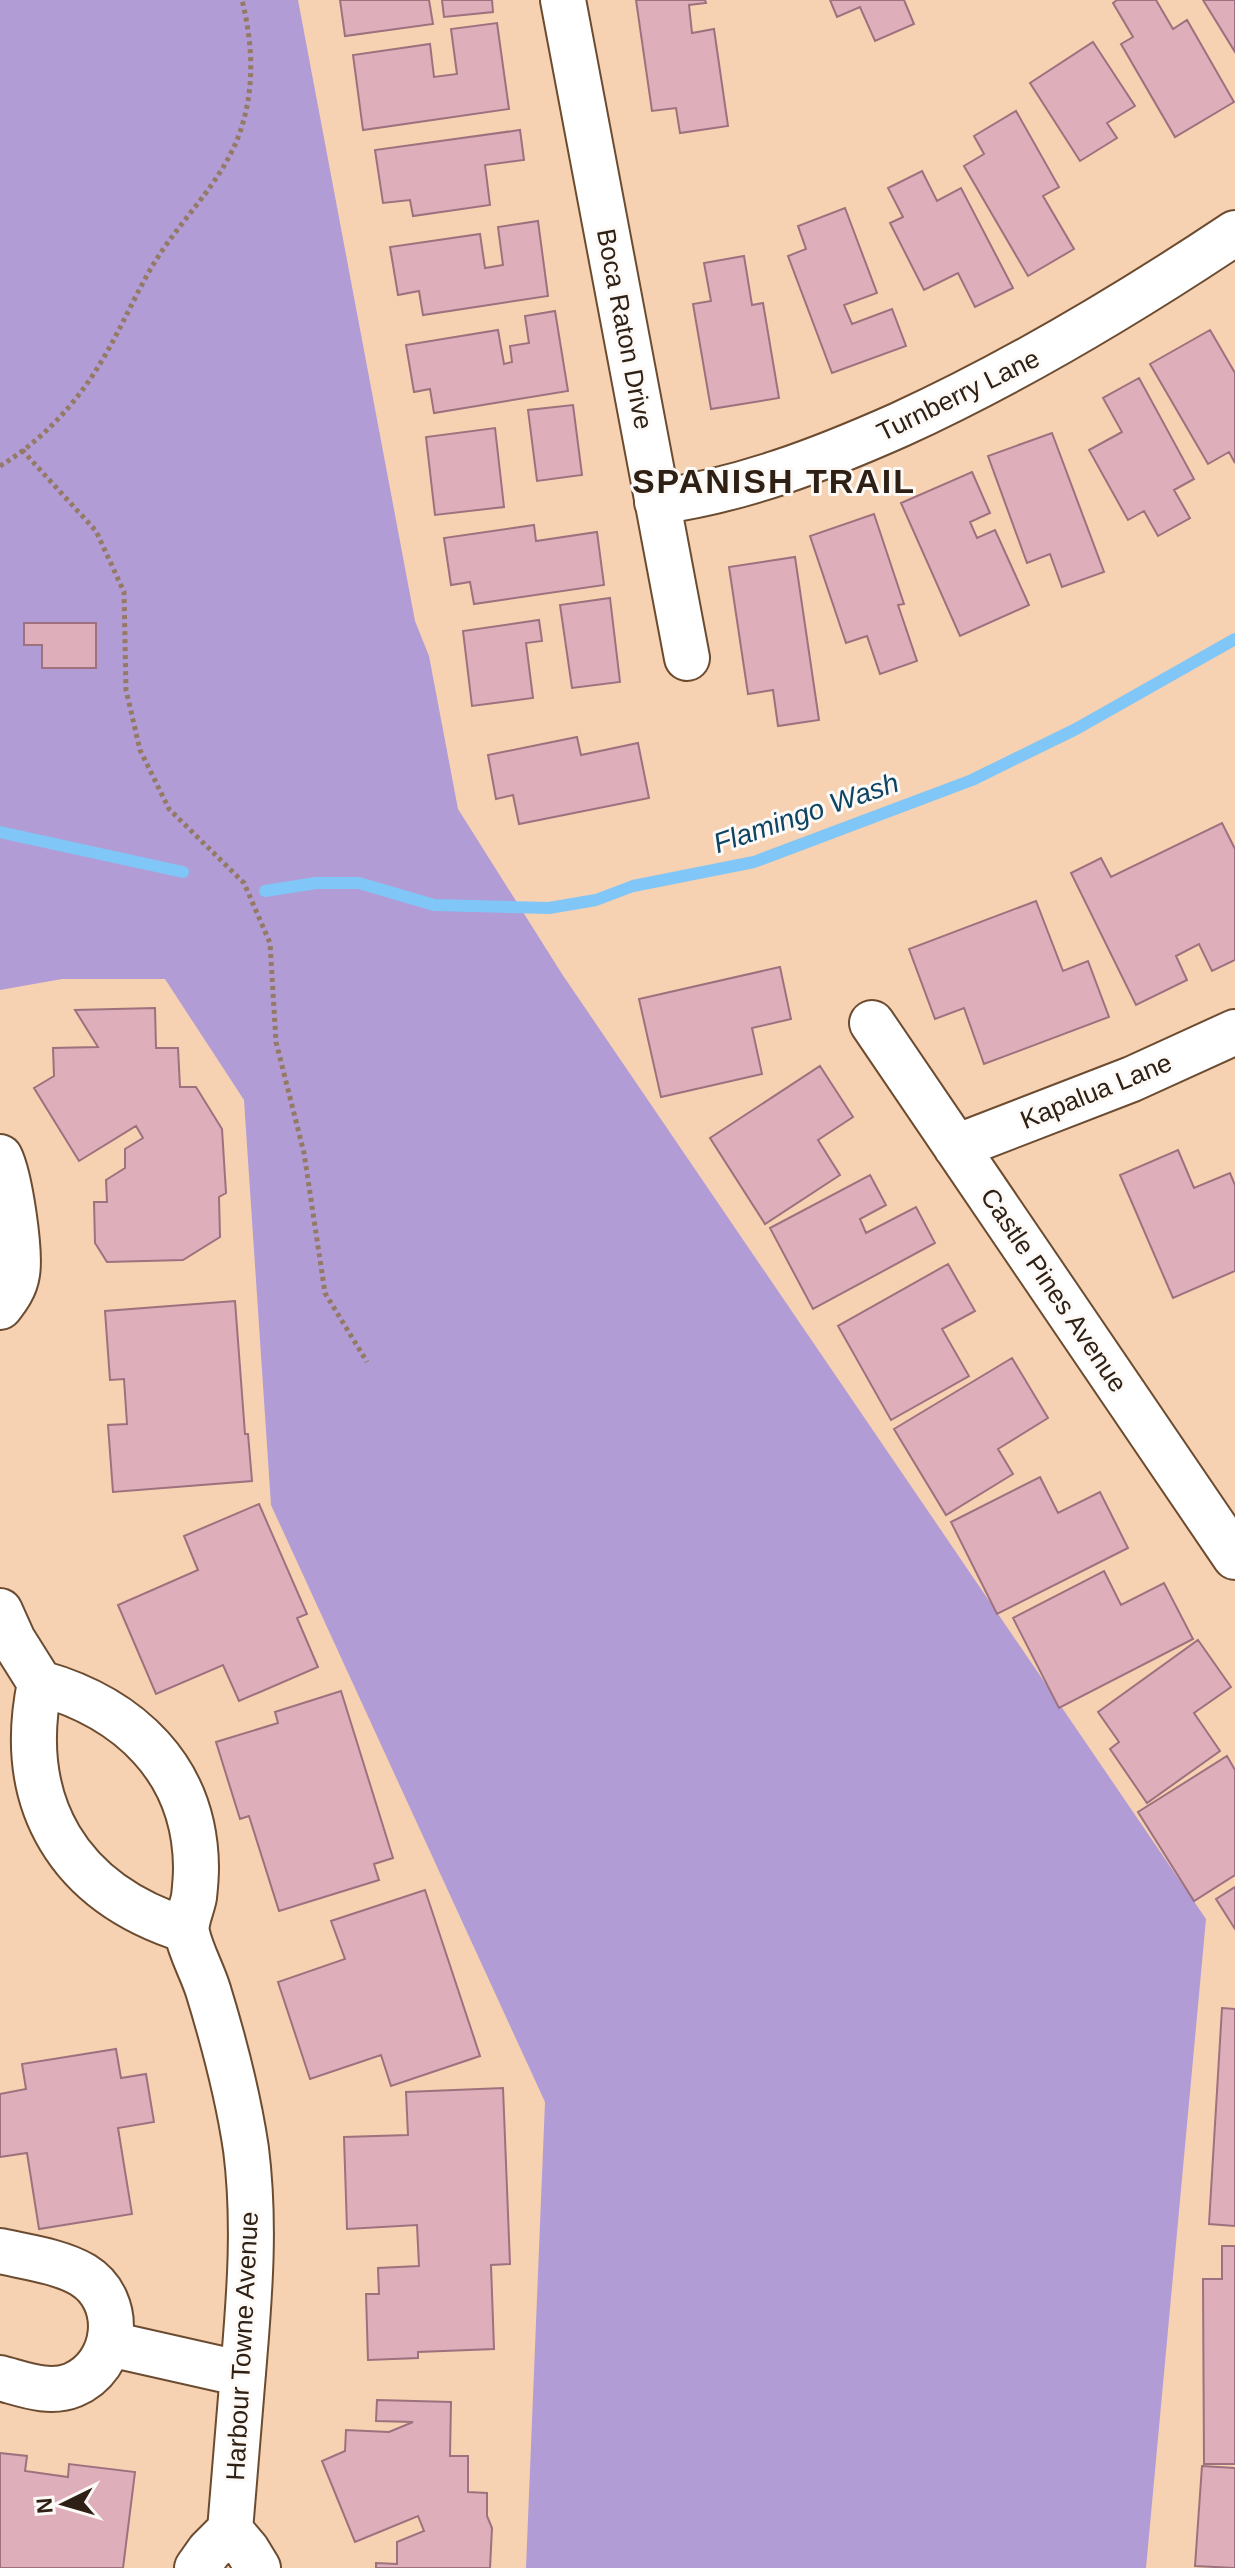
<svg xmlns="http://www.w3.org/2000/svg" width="1235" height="2568" viewBox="0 0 1235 2568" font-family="Arial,sans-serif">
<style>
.green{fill:#b19cd6}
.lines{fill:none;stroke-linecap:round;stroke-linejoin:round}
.stream{stroke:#80c6f7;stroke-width:12}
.building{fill:#deaebb;stroke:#9e717e;stroke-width:2}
.minor-casing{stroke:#6b4c31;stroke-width:48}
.path{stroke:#947a64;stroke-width:5;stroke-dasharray:4 4;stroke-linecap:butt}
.minor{stroke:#fff;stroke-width:44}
.labels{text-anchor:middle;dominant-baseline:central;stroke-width:6;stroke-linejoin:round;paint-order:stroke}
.street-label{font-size:26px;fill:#2e2014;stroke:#fdf9f6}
.water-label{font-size:28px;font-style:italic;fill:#0c4464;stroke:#fdf9f6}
.district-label{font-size:34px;font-weight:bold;letter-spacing:2px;fill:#2e2014;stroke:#fdf9f6}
</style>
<rect width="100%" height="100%" fill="#f6d1b2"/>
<!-- green -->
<path class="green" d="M0 0H298L415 621 429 656 458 809 562 974 1206 1919 1146 2568H526L545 2102 271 1505 244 1100 165 979H62L0 990Z"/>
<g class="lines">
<!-- stream -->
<path class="stream" d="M0 832 183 872
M265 891 316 883H359L434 905 549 908 596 900 633 886 754 862 972 780 1076 729 1235 639"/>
</g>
<!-- building -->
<path class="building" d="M340 0H429L433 24 345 36Z
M442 0H492L493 12 444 17Z
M636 0H705L706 3 689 5 692 33 714 29 728 126 680 133 676 108 652 111Z
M830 0H904L914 24 875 41 860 7 837 17Z
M1117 0H1156L1173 29 1187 20 1234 102 1175 137 1121 44 1133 37 1113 3Z
M1203 0H1235V52Z
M497 23 509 109 363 130 353 55 430 44 434 77 457 74 451 29Z
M1093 42 1135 106 1107 123 1117 138 1080 161 1030 83Z
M1016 111 1059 187 1043 196 1074 249 1028 276 964 166 984 154 974 136Z
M520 130 524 160 485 165 490 205 413 216 410 200 383 203 375 150Z
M922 171 937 201 961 188 1013 288 975 307 958 273 924 290 890 223 903 217 888 188Z
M845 208 877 293 844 305 852 324 892 309 906 346 832 373 788 256 806 249 798 226Z
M538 221 548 296 423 315 419 291 398 295 390 247 480 234 485 268 503 265 498 227Z
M744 256 752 305 763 303 779 398 711 409 693 304 711 301 704 263Z
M555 311 568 391 434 413 430 389 414 392 406 345 498 330 504 364 512 362 510 346 529 343 525 316Z
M1210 330 1235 373V463L1229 452 1208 464 1150 364Z
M1139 378 1194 479 1174 490 1190 518 1158 536 1144 511 1128 520 1089 450 1122 432 1103 398Z
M573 405 582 475 537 481 528 410Z
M495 428 504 507 435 515 426 437Z
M1052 433 1104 572 1062 587 1050 554 1027 563 988 456Z
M972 472 990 513 970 522 977 538 995 530 1029 605 960 636 901 503Z
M874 514 904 604 898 605 917 661 880 674 867 636 846 643 810 536Z
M534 525 536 541 597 532 604 585 474 604 470 582 451 585 444 538Z
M795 557 819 720 778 726 773 690 748 694 729 567Z
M610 598 620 682 572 688 560 605Z
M539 620 542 641 526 643 533 698 472 706 463 631Z
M24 623H96V668H42V645H24Z
M577 737 581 755 638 743 649 798 519 824 513 795 496 799 488 755Z
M1222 823 1235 849V960L1212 971 1199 944 1176 956 1187 980 1136 1005 1071 873 1101 858 1111 877Z
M1036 901 1063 971 1088 961 1109 1017 984 1064 964 1008 935 1019 909 949Z
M780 967 791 1019 752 1028 762 1074 661 1097 639 999Z
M155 1008 156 1048H178L180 1087H196L222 1129 226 1193 219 1197 220 1237 183 1260 107 1262 95 1243 94 1202H107L106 1180 125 1168V1149L143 1138 136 1126 79 1161 34 1088 54 1076 53 1048 98 1047 75 1010Z
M820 1066 853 1117 818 1140 840 1175 765 1224 710 1138Z
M1178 1150 1194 1188 1230 1173 1235 1185V1271L1173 1298 1120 1175Z
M870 1175 886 1205 860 1219 866 1233 916 1207 935 1243 813 1309 770 1228Z
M948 1264 975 1311 942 1329 969 1376 891 1420 838 1326Z
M235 1301 245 1434H248L252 1481 113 1492 108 1425 127 1424 124 1379 110 1380 105 1311Z
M1012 1358 1048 1418 998 1449 1013 1474 946 1515 894 1429Z
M1040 1477 1058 1513 1100 1492 1128 1548 997 1614 951 1522Z
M259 1504 307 1614 297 1618 318 1667 239 1701 223 1665 156 1694 118 1605 198 1570 184 1536Z
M1104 1571 1121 1605 1164 1583 1193 1639 1059 1708 1013 1618Z
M1198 1640 1231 1687 1194 1713 1220 1751 1147 1803 1110 1749 1119 1742 1098 1712Z
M341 1691 393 1858 374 1864 379 1880 279 1911 249 1816 240 1819 216 1742 278 1723 275 1712Z
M1227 1756 1235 1770V1875L1194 1901 1138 1812Z
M1235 1887V1929L1216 1899Z
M425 1890 480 2056 391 2086 381 2055 310 2079 278 1982 345 1959 331 1921Z
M1222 2008 1235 2009V2226L1209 2224Z
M116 2049 121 2078 146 2074 154 2122 118 2128 132 2214 39 2229 27 2153 0 2157V2094L26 2089 22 2064Z
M503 2088 510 2264 491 2265 494 2349 418 2352V2358L368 2360 366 2294H379L378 2268 419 2266 417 2225 347 2229 344 2137 408 2135 406 2092Z
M1222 2246H1235V2464H1204L1203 2279H1222Z
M377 2400 451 2402 450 2456H468V2492L487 2493V2516L492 2528 490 2568H376V2563L397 2564V2542L424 2531 418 2516 355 2542 322 2461 345 2451 346 2430 389 2432 413 2422 376 2421Z
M0 2453 27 2456 25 2471 68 2477 69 2464 135 2472 123 2568H0Z
M1202 2466 1235 2468V2568L1195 2566Z"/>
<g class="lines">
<defs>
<path id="minor" d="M563 0 687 658
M657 502C742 490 820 460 899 425 1017 371 1127 305 1235 233
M872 1023 1235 1557
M956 1147 1132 1079 1235 1032
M0 1157C10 1177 21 1253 17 1274 15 1287 8 1297 0 1307
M0 1611 13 1640 40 1683C129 1708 195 1769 196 1867 196 1877 195 1888 194 1897 192 1908 185 1922 187 1933 191 1952 202 1971 208 1990 224 2042 238 2095 246 2149 255 2220 250 2290 244 2361 239 2417 235 2474 230 2530L209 2551 197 2568
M40 1683C15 1804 69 1893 186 1930
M0 2251C26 2257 59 2261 83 2275 125 2301 118 2366 73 2385 49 2395 23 2384 0 2378
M110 2344 243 2374
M230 2530 247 2550 258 2568"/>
</defs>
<!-- minor casing -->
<use href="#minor" class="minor-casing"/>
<!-- path -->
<path class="path" d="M22 450 96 531 124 592 126 690 140 750 169 809 244 883 270 943 276 1042 304 1153 325 1293 367 1362
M0 466C40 442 74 406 98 367 120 332 135 294 156 260 183 217 223 181 240 132 255 89 253 44 242 0"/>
<!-- minor -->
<use href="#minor" class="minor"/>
</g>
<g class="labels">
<!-- street labels -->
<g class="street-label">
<text transform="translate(625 329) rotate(79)">Boca Raton Drive</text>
<text transform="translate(958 395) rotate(-26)">Turnberry Lane</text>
<text transform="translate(1096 1091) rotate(-22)">Kapalua Lane</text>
<text transform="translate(1054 1290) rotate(56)">Castle Pines Avenue</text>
<text transform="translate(242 2346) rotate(-87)">Harbour Towne Avenue</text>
</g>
<!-- water labels -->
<g class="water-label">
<text transform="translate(806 813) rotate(-19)">Flamingo Wash</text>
</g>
<!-- district labels -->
<g class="district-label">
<text x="774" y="481">SPANISH TRAIL</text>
</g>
</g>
<!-- north arrow -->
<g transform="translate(64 2504) rotate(265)" stroke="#fdf9f6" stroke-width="6" paint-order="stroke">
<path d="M0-6L14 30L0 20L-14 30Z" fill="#2e2014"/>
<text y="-12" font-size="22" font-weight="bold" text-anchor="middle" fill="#2e2014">N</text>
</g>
</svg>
